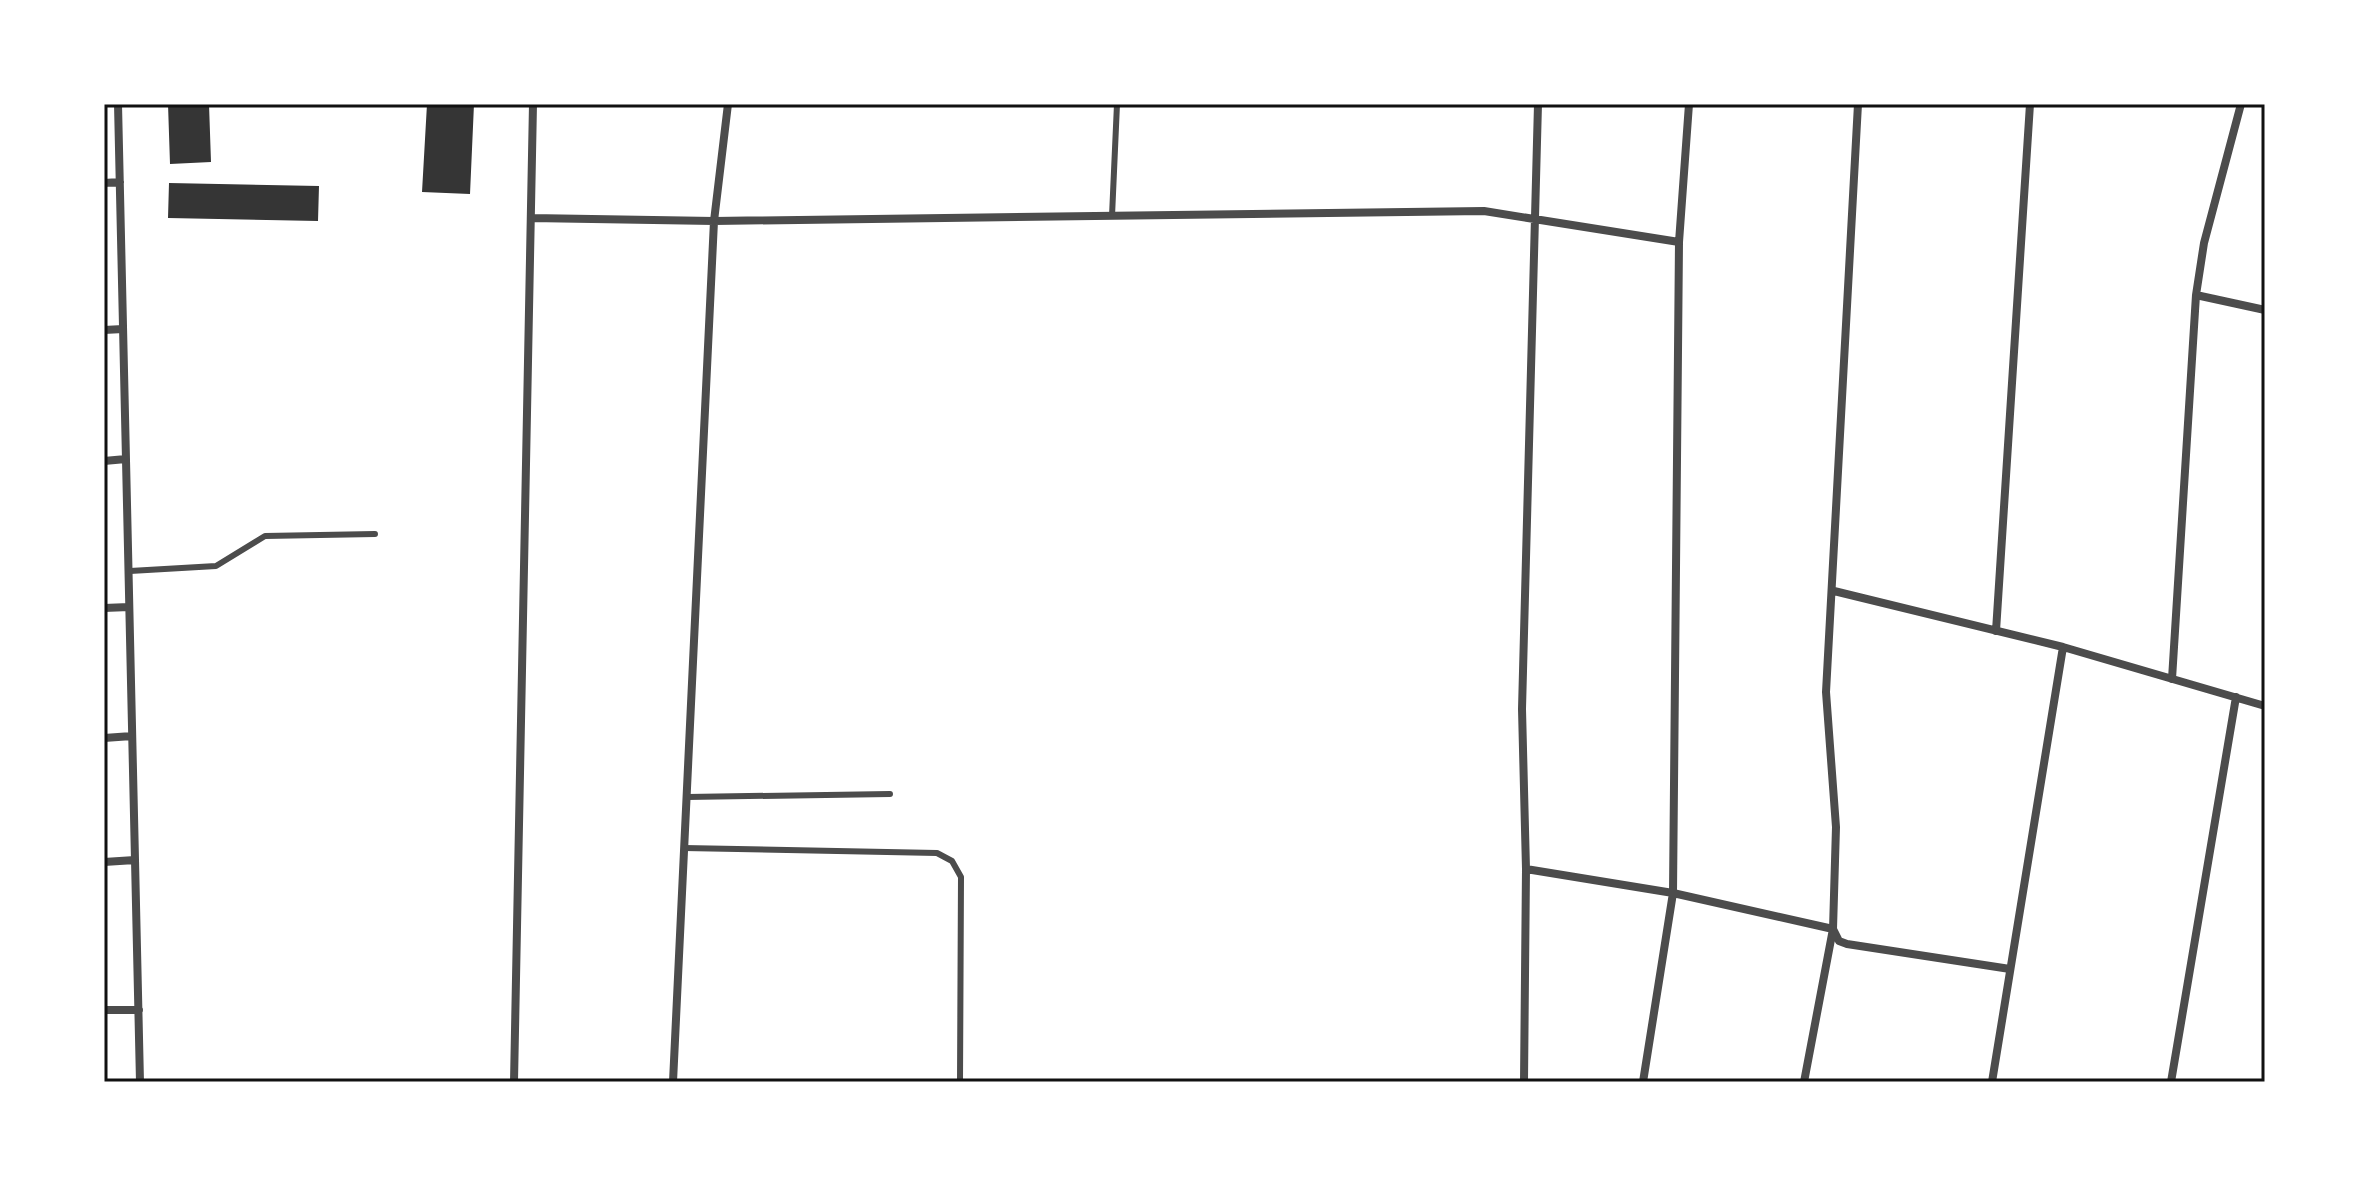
<svg xmlns="http://www.w3.org/2000/svg" width="2369" height="1186" viewBox="0 0 2369 1186" font-family="'Playfair Display',serif">
<style>
.building{fill:#353535}
.lines{fill:none;stroke-linecap:round;stroke-linejoin:round}
.service{stroke:#4c4c4c;stroke-width:6}
.minor{stroke:#4c4c4c;stroke-width:8}
.neatline{fill:none;stroke:#111;stroke-width:3}
</style>
<rect width="100%" height="100%" fill="#fff"/>
<!-- building -->
<path class="building" d="M168 104H209L211 162 170 164Z
M427 104H474L470 194 422 192Z
M169 183 319 186 318 221 168 218Z"/>
<g class="lines">
<!-- service -->
<path class="service" d="M1112 216 1117 104
M130 571 216 566 265 536 375 534
M687 797 890 794
M684 848 937 853 952 861 961 877 960 1082"/>
<!-- minor -->
<path class="minor" d="M118 104 140 1082
M104 183 120 182
M531 218 714 221 1484 211 1679 242
M2196 295 2265 310
M104 330 123 329
M104 461 126 459
M1834 591 2063 647 2265 706
M104 608 129 607
M1996 631 2030 104
M2172 679 2196 295 2204 243 2241 104
M104 738 132 736
M104 862 135 860
M1526 869 1673 893 1833 929 1839 941 1847 944 2010 969
M104 1010H139
M514 1082 533 104
M673 1082 714 221 728 104
M1524 1082 1526 869 1522 709 1538 104
M1643 1082 1673 893 1679 242 1689 104
M1804 1082 1833 929 1836 827 1826 692 1858 104
M1992 1082 2063 647
M2171 1082 2236 697"/>
</g>
<!-- border -->
<rect width="2369" height="1186" fill="none" stroke="#ffffff" stroke-width="212"/>
<rect x="106" y="106" width="2157" height="974" class="neatline"/>
</svg>
